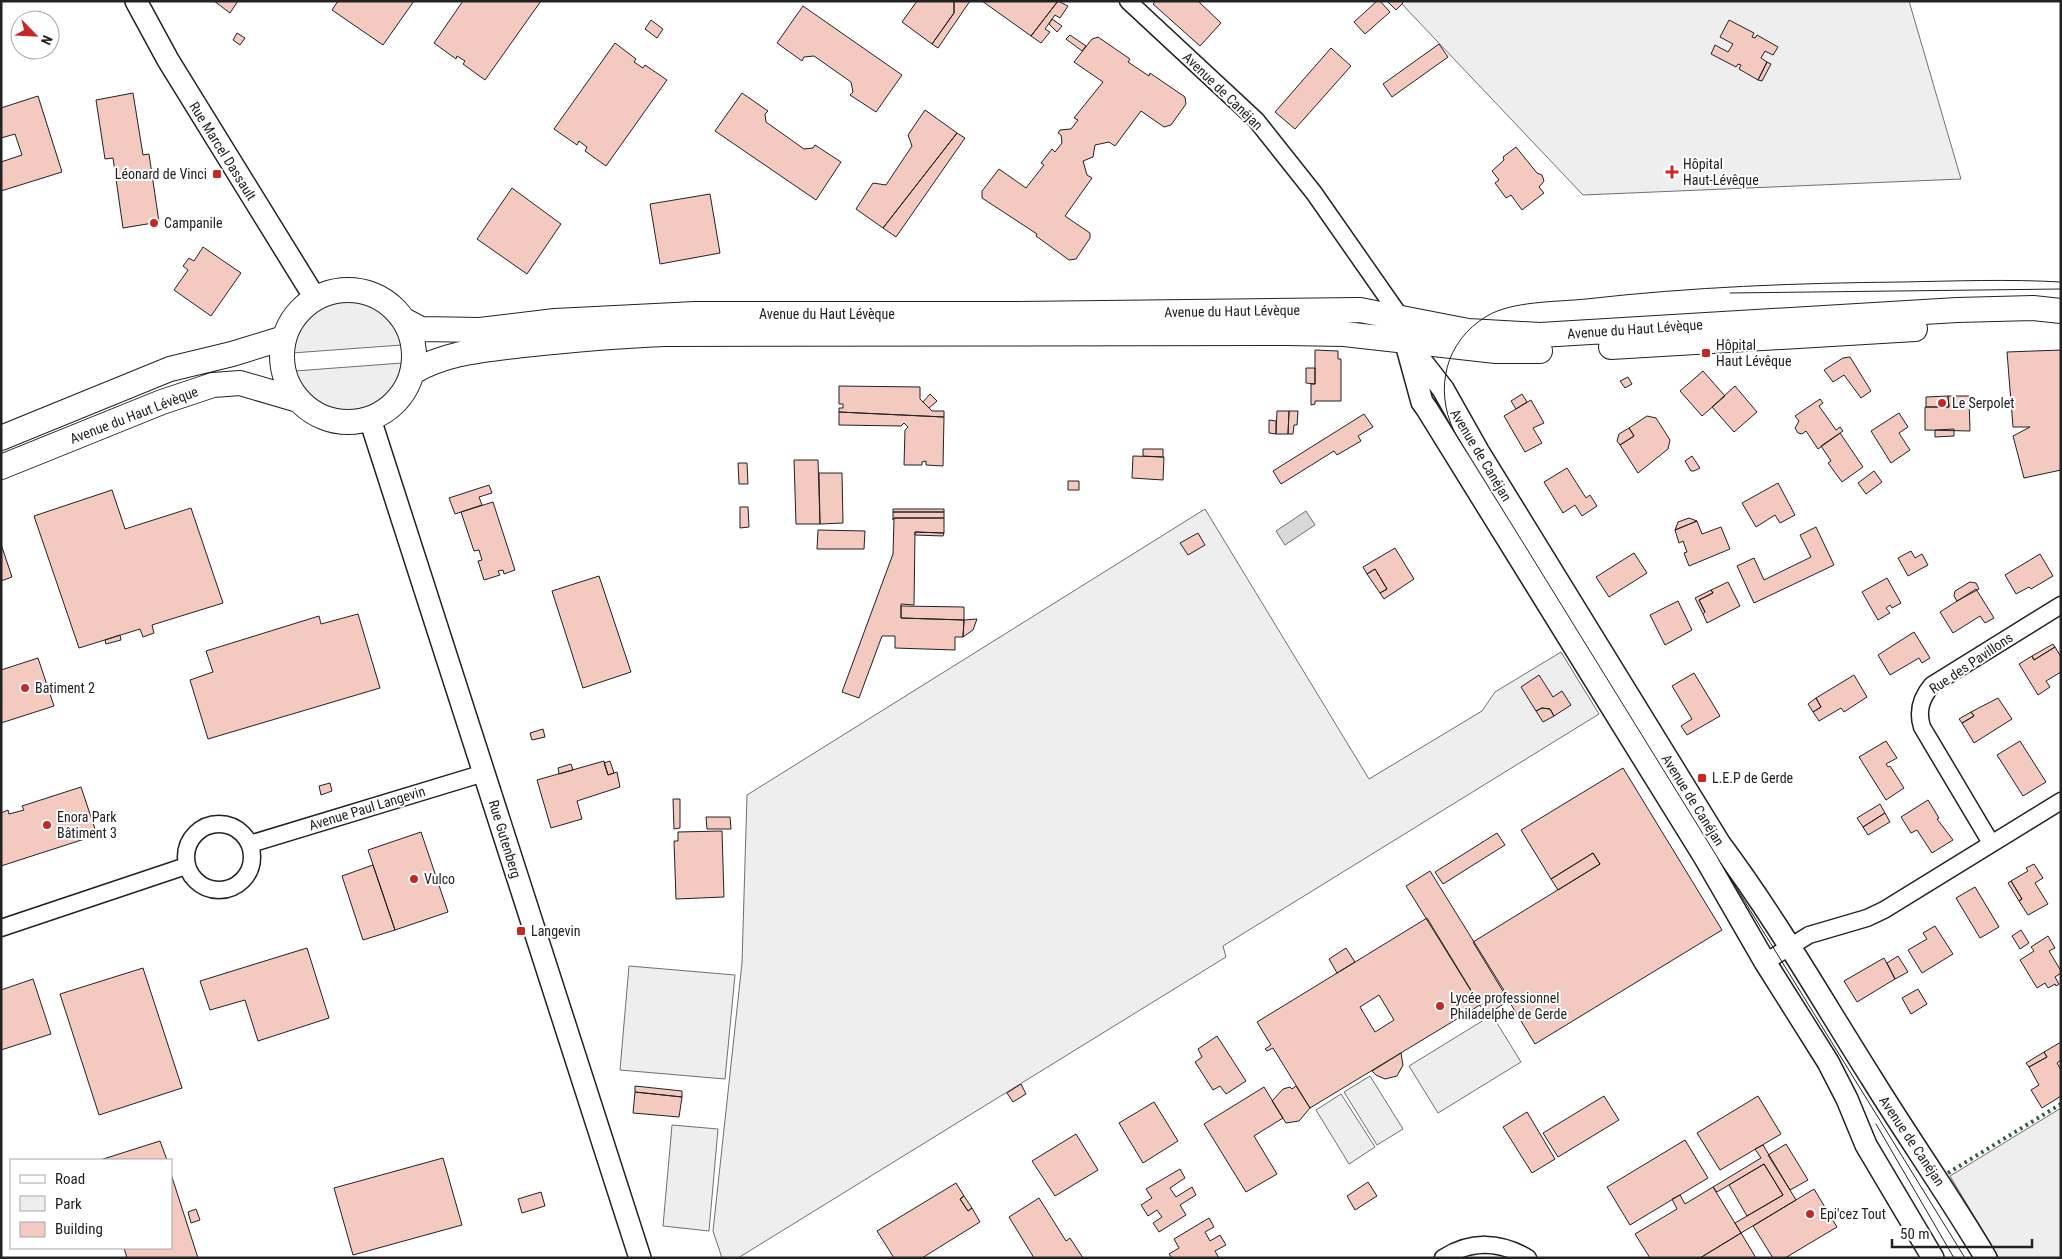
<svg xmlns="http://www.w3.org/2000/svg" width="2062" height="1259" viewBox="0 0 2062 1259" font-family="'Roboto Condensed',sans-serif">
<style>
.green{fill:#eee;stroke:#6f6f6f}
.water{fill:#d9d9d9;stroke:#6f6f6f}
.building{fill:#f3c9c0;stroke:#222;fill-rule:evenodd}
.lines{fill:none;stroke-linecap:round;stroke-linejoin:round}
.minor-casing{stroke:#222;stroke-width:19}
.tertiary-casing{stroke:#222;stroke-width:24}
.secondary-casing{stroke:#222;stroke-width:26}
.minor{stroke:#fff;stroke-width:16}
.tertiary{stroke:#fff;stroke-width:21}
.secondary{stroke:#fff;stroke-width:24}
.tram{stroke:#222;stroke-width:1}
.hedge{stroke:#2f5e38;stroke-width:4;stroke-dasharray:2.5 4;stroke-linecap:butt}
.poi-dot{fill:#c62828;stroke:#fff;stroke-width:2}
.labels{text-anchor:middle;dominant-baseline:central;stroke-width:4;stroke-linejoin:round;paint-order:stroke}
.street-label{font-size:14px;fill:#222;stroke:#fff}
.poi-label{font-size:14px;fill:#222;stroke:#fff;text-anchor:start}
</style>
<rect width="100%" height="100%" fill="#fff"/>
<!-- green -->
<path class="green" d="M1399 1H1909L1961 179 1583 195Z
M355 300C379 306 396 320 402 345L292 353C296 314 318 302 355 300Z
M402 363C399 373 397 383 390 391 363 423 303 413 295 371Z
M1205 509 1369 779 1482 711 1495 692 1561 652 1599 714 1223 946 1226 957 738 1258H722L713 1231 742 963 747 795Z
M629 966 735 975 725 1079 620 1070Z
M1492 1015 1521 1062 1438 1113 1409 1066Z
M1370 1076 1403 1129 1377 1145 1344 1092Z
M1341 1094 1375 1147 1349 1164 1316 1110Z
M2061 1108V1258H1999L1950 1176Z
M672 1125 718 1129 709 1231 663 1226Z"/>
<!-- water -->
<path class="water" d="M1306 511 1315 525 1285 545 1276 531Z"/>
<!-- building -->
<path class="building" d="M214 1H238L230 13Z
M338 1H414L383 45 332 10Z
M463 1H541L485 80 463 64 465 61 457 56 456 59 434 43Z
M917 1H954V13L932 44 902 22Z
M954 1H970L938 48 932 44 954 13Z
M982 1H1058L1031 36Z
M1058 1 1068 6 1060 18 1055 15 1045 29 1050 32 1041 43 1031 36Z
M1156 1H1198L1221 23 1200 46 1153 4Z
M1377 1H1380L1390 12 1365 34 1354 22Z
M1387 1H1401L1403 3 1396 10Z
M803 6 902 75 876 112 850 95 853 92 851 82 814 56 804 57 802 61 777 43Z
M1052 19 1062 26 1057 32 1049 24Z
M651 20 663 29 657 38 645 29Z
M1729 20 1754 33 1752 37 1755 38 1757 35 1778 47 1773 55 1765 51 1761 58 1767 62 1758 80 1739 69 1741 65 1738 64 1736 67 1711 54 1715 45 1728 52 1733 44 1720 37Z
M237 33 245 38 240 45 233 40Z
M1070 35 1086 46 1082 51 1066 39Z
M1098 37 1130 59 1128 62 1149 76 1150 73 1185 97 1186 104 1171 125 1164 127 1141 111 1115 146 1109 142 1095 145 1093 157 1083 161 1087 175 1092 178 1065 216 1090 233V238L1076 259 1069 260 1036 236 1037 234 982 198V191L999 169 1026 188 1044 165 1041 163 1052 149 1055 152 1062 143 1061 135 1058 133 1060 130 1071 129 1078 120 1074 118 1103 82 1074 62 1092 39Z
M615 43 636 59 634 62 643 68 645 65 667 80 606 166 585 151 587 147 579 141 577 145 554 129Z
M1439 44 1448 57 1392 97 1383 84Z
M1331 48 1351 66 1295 129 1275 112Z
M1767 62 1771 64 1762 81 1758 80Z
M133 93 143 155 149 154 159 222 123 228 113 158 105 159 96 100Z
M742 93 768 111 765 114 766 122 804 149 813 148 815 145 841 162 816 200 715 131Z
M38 96 62 172 1 191V162L22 155 15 134 1 138V108Z
M925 110 957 133 883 228 856 209 873 183 886 185 912 146 908 135Z
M957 133 965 138 896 237 883 228Z
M1516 147 1537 173 1542 175 1544 181 1539 187 1544 193 1522 210 1511 195 1506 198 1495 183 1499 180 1492 171 1504 160 1503 157Z
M512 188 561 224 527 274 477 239Z
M710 194 720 253 660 264 650 204Z
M203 247 241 273 211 316 174 290 188 270 183 266 189 258 194 261Z
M1315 350 1338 351V359H1341V401H1315V404L1311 405V384H1315Z
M2061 350V470L2024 478 2013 436 2030 427H2013L2007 352Z
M1850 357 1871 391 1861 398 1844 375 1833 382 1824 370 1843 358Z
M1306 368H1315V384L1306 383Z
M1703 371 1725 396 1702 416 1680 391Z
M1628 377 1632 384 1625 388 1620 381Z
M839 386 920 387V399L932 411H944V417L839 412V408H843V404H839Z
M1735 386 1757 412 1734 432 1712 407Z
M930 394 937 401 929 408 923 402Z
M1522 394 1527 402 1516 409 1511 401Z
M1948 396H1969L1970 431 1925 430V407H1949Z
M1948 396 1949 407H1926V397Z
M1820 399 1823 403 1819 406 1836 430 1840 427 1843 431 1818 449 1806 431 1802 434 1798 433 1795 428 1799 421 1795 416Z
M1531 400 1544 423 1533 428 1542 443 1525 452 1504 416Z
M1277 411H1289L1288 434H1276Z
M1289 411H1298L1297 425H1294L1293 434H1288Z
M839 412 944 417 943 466 926 465V461L922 462V465H904L905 430 908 427 904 423 901 426 839 425Z
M1899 413 1908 427 1899 433 1910 450 1891 463 1871 431Z
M1364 414 1373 427 1358 436 1361 441 1337 455 1334 451 1281 484 1273 471Z
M1647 416 1656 418 1670 440 1668 449 1638 473 1620 445 1634 436 1629 428Z
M1269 420 1276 421V434L1269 433Z
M1629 428 1634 436 1620 445 1617 441 1619 434Z
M1954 429V436L1935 437V430Z
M1840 433 1863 467 1842 482 1828 463 1831 461 1821 446Z
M1143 449H1163V457L1143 456Z
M1133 456 1164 457 1163 480 1132 478Z
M1692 456 1700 468 1694 471H1691L1685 461Z
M794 460H818L820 524H796Z
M738 463H747L748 484H739Z
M1567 468 1586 498 1590 495 1597 506 1582 516 1575 505 1563 513 1544 482Z
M1874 471 1882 482 1866 494 1858 483Z
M819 473H842L843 523 820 524Z
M1068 481H1079V490H1068Z
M1778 483 1795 515 1780 523 1775 515 1756 527 1742 503Z
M489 485 492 493 479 497 482 505 455 514 449 498Z
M112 490 125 529 191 508 223 603 152 625 154 633 143 637 140 629 79 648 34 516Z
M493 502 515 570 504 574 503 570 498 571 500 575 484 580 478 561 482 560 479 550 474 551 461 512Z
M740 507H748L749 527 740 528Z
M893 509H944V512H893Z
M893 512H944V518H894L893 520Z
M894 518H944V533L915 532 914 605 901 604V618L964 620 963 637H955V650L895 648V636H882L859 698 842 692 893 554Z
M1689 518 1697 521 1675 530 1678 522Z
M1697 521 1702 534 1721 527 1730 549 1689 566 1684 553 1687 552 1683 541 1679 543 1675 530Z
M1816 527 1834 565 1754 603 1737 566 1754 558 1764 580 1811 557 1800 535Z
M818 530 865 531 864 549H817Z
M915 532 944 533 943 536 915 535Z
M1198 533 1205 545 1188 555 1180 543Z
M1 544 12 577 1 581Z
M1395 548 1414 579 1384 599 1380 593 1387 589 1375 569 1367 574 1363 567Z
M1911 551 1915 558 1922 554 1928 565 1908 576 1898 558Z
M1634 553 1647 573 1609 597 1596 577Z
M2040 554 2053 576 2031 589 2029 587 2016 594 2005 575Z
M1375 569 1387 589 1380 593 1367 574Z
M599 576 631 672 583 688 552 591Z
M1887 578 1901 603 1892 608 1890 605 1886 608 1890 613 1878 620 1862 592Z
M1728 582 1740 606 1707 623 1703 614 1705 612 1699 600 1713 593 1711 590Z
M1970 582 1976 583 1979 589 1957 601 1954 596 1955 591Z
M1976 589 1994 618 1985 623 1980 616 1953 633 1940 612Z
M1711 590 1713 593 1699 600 1705 612 1703 614 1695 598Z
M1678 601 1692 630 1665 645 1650 615Z
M901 606 964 607V620L901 618Z
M358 614 380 688 208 739 190 680 213 672 206 651 319 616 321 624Z
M977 619 973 630 963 637 964 620Z
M1914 632 1930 658 1922 663 1919 658 1890 675 1878 655Z
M120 635 121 640 106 644 105 640Z
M2053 644 2055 647 2034 660 2032 656Z
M2055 647 2061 657V672L2046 681 2050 687 2038 695 2019 664 2032 656 2034 660Z
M38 658 54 706 1 723V670Z
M1694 673 1720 716 1687 735 1681 726 1692 719 1672 686Z
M1539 675 1553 697 1562 691 1571 705 1554 716 1550 709 1542 708 1536 711 1521 687Z
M1854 675 1867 697 1844 712 1841 708 1819 721 1813 712 1821 707 1816 698Z
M1816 698 1821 707 1813 712 1808 704Z
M1998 698 2012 719 1974 743 1962 723 1974 716 1971 712Z
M1542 708 1550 709 1554 716 1543 722 1536 711Z
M1971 712 1974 716 1962 723 1959 719Z
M543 729 545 737 532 740 530 733Z
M1886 741 1897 758 1886 764 1888 767 1890 766 1904 788 1886 800 1859 757Z
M2020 741 2046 782 2023 796 1997 755Z
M604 761 608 775 617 772 620 787 577 801 582 819 551 828 537 780Z
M610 761 614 773 608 775 604 763Z
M571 764 573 770 559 774 558 768Z
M1623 768 1722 930 1535 1044 1473 942 1600 864 1593 853 1551 879 1521 830Z
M330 783 332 791 321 795 319 786Z
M81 787 97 835 1 866V813L8 810 9 814 24 810 22 806Z
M673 799H680V828L674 829Z
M1928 800 1939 818 1937 819 1953 840 1932 853 1917 830 1911 833 1901 817Z
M1880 804 1885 813 1863 827 1857 818Z
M1885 813 1890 822 1868 835 1863 827Z
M706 817H730L731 829H707Z
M722 831 724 897 676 899 674 841H678V832Z
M421 832 448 912 395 930 368 850Z
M1497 833 1505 845 1443 884 1435 872Z
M1593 853 1600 864 1558 890 1551 879Z
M2034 864 2043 878 2035 883 2048 904 2028 915 2019 901 2022 899 2011 881 2028 871 2026 868Z
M373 865 395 930 363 940 342 876Z
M1430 871 1510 1000 1486 1015 1406 886Z
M2011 881 2022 899 2019 901 2008 883Z
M1975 887 1999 927 1980 938 1956 898Z
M1427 918 1480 1005 1310 1108 1273 1048 1267 1051 1265 1049 1271 1045 1257 1022ZM1379 995 1394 1020 1375 1032 1360 1007Z
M1935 926 1953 954 1922 973 1908 950 1927 939 1923 933Z
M2021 930 2029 943 2020 949 2012 936Z
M2048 936 2055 948 2049 951 2061 971V973L2055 977 2059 984 2056 986 2055 984 2048 988 2045 983 2037 988 2020 960 2034 951 2031 947Z
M307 948 329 1018 258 1041 245 1000 210 1010 200 981Z
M1346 948 1355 962 1337 973 1329 959Z
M1898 956 1908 972 1895 979 1887 963Z
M1884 958 1895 979 1857 1002 1844 981Z
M143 968 182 1088 99 1115 60 994Z
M33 979 51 1034 1 1050V990Z
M1918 989 1927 1004 1911 1014 1902 998Z
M1217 1036 1246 1081 1226 1094 1220 1086 1213 1090 1195 1062 1202 1057 1198 1049Z
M2061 1042V1060L2057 1063 2061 1070V1096L2042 1108 2031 1090 2039 1085 2029 1067 2047 1057 2044 1052Z
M2044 1052 2047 1057 2029 1067 2026 1063Z
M1401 1053 1403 1065 1397 1076 1385 1079 1376 1075 1372 1071Z
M1021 1084 1026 1094 1013 1102 1007 1093Z
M635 1086 682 1091V1097L635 1092Z
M1296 1086 1310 1108 1299 1121 1286 1123 1272 1101 1283 1089 1290 1087 1292 1089Z
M1264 1087 1283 1118 1254 1136 1277 1174 1246 1192 1204 1124Z
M635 1092 682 1097 679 1117 633 1113Z
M1604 1096 1619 1120 1558 1157 1543 1133Z
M1758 1096 1781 1134 1720 1170 1697 1133Z
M1154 1102 1178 1141 1143 1163 1119 1123Z
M1527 1112 1555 1159 1532 1173 1503 1127Z
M1076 1134 1098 1170 1055 1196 1032 1161Z
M1685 1140 1708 1178 1630 1225 1607 1187Z
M160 1141 167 1160H100Z
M1786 1144 1808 1180 1790 1190 1768 1155Z
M1763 1145 1796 1200 1741 1233 1735 1223 1783 1195 1764 1164 1717 1192 1713 1187 1761 1158 1755 1149Z
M443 1158 462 1225 353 1255 334 1188Z
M1764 1164 1783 1195 1747 1216 1729 1185Z
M1180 1169 1185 1178 1170 1188 1176 1197 1192 1187 1196 1195 1180 1205 1186 1215 1159 1232 1153 1223 1162 1217 1157 1210 1148 1216 1141 1205 1152 1198 1146 1189Z
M171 1174 198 1258H127L124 1248H171Z
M1368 1182 1377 1196 1355 1210 1347 1196Z
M956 1183 964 1196 960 1199 968 1211 972 1208 980 1222 922 1258H894L877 1231Z
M1713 1187 1741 1233 1700 1258H1650L1635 1234 1677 1209 1672 1199 1680 1195 1685 1204Z
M1814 1189 1837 1227 1785 1258H1773L1753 1226Z
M541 1192 545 1206 522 1213 518 1199Z
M964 1196 972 1208 968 1211 960 1199Z
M1039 1198 1066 1241 1070 1238 1083 1258H1034L1009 1217Z
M196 1209 200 1220 191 1223 188 1212Z
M1209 1218 1214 1227 1205 1232 1210 1241 1220 1235 1226 1245 1215 1251 1219 1258H1172L1169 1254 1179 1248 1174 1239Z
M1741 1233 1756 1258H1700Z"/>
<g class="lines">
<defs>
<path id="minor" d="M1128 1 1256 120 1314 193 1402 319
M186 857a33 33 0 1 1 66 0a33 33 0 1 1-66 0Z
M1991 843 1922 727C1917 711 1921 698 1932 685L2061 605
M250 844 484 773
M1 928 186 866
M1765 962 1809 935 1867 918 1884 910 2061 801
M1443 1258C1471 1240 1500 1241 1528 1258"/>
<path id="tertiary" d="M136 1 168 60 315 298
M1405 340 1443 389 1478 451 1720 844C1776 919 1822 1000 1872 1079 1909 1139 1950 1197 1986 1258
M1408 351 1422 402 1427 409 1705 858 1765 962 1828 1062 1847 1099 1866 1145 1933 1258
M370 419 640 1258"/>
<path id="secondary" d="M282 356a66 66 0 1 1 132 0a66 66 0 1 1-132 0Z
M404 320 421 329 480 330 555 321 695 314H1018L1360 310 1468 331 1540 335 1957 310 2033 308 2061 311
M1611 347 1915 329
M413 372C447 352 484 350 523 345 570 340 617 336 664 334L1286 333 1344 334 1496 351H1540
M1 438 170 369 232 354 284 338
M1 467 162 402 213 385 240 383 298 400"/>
</defs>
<!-- minor casing -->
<use href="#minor" class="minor-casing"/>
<!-- tertiary casing -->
<use href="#tertiary" class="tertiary-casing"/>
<!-- secondary casing -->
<use href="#secondary" class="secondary-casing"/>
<!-- minor -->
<use href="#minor" class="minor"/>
<!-- tertiary -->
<use href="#tertiary" class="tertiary"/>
<!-- secondary -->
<use href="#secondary" class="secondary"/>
<!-- tram -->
<path class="tram" d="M1730 293 2061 289
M1876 1124 1954 1258
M1965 1258 1454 431C1434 389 1445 341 1487 316 1512 301 1556 302 1586 299 1691 287 1796 283 1902 282 1955 281 2008 279 2061 282"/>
<!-- hedge -->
<path class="hedge" d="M1948 1173 2061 1104"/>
</g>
<!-- markers -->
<g class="poi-dot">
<path d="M1669.5 164.5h5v5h5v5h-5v5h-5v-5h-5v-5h5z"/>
<rect x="212" y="169" width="10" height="10" rx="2.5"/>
<circle cx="154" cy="223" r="5"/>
<rect x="1701" y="348" width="10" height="10" rx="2.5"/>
<circle cx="1942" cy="403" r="5"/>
<circle cx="25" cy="688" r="5"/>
<rect x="1697" y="773" width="10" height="10" rx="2.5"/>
<circle cx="47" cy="825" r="5"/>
<circle cx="414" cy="879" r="5"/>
<rect x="516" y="926" width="10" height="10" rx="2.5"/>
<circle cx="1440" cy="1006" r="5"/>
<circle cx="1810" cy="1214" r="5"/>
</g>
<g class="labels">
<!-- street labels -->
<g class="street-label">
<text transform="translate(1223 91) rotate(44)">Avenue de Canéjan</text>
<text transform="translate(223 151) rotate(58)">Rue Marcel Dassault</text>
<text transform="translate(1232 311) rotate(-1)">Avenue du Haut Lévèque</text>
<text x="827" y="314">Avenue du Haut Lévèque</text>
<text transform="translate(1635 329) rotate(-4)">Avenue du Haut Lévèque</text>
<text transform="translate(134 415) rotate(-21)">Avenue du Haut Lévèque</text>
<text transform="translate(1481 455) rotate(59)">Avenue de Canéjan</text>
<text transform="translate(1971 663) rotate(-34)">Rue des Pavillons</text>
<text transform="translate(1693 800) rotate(58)">Avenue de Canéjan</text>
<text transform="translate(367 808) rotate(-17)">Avenue Paul Langevin</text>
<text transform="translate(505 839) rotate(73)">Rue Gutenberg</text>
<text transform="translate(1912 1141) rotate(56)">Avenue de Canéjan</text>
</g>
<!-- poi labels -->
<g class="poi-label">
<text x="1683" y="164">Hôpital<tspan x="1683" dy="16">Haut-Lévêque</tspan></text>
<text x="207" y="174" text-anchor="end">Léonard de Vinci</text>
<text x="164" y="223">Campanile</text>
<text x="1716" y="345">Hôpital<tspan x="1716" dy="16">Haut Lévêque</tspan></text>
<text x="1952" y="403">Le Serpolet</text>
<text x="35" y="688">Batiment 2</text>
<text x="1712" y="778">L.E.P de Gerde</text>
<text x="57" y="817">Enora Park<tspan x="57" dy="16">Bâtiment 3</tspan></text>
<text x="424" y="879">Vulco</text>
<text x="531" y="931">Langevin</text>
<text x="1450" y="998">Lycée professionnel<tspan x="1450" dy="16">Philadelphe de Gerde</tspan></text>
<text x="1820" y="1214">Epi'cez Tout</text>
</g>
</g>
<!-- border -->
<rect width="2062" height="1259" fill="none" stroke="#222222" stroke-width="5"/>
<!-- legend -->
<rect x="10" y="1159" width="162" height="90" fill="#ffffff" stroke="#a7a7a7"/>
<rect x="20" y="1175" width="25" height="8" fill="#ffffff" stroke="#a7a7a7"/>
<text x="55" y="1184" font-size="15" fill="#222222">Road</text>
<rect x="20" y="1196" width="25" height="15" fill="#eeeeee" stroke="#a7a7a7"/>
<text x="55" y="1209" font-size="15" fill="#222222">Park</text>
<rect x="20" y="1222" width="25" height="15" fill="#f3c9c0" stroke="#a7a7a7"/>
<text x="55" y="1234" font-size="15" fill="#222222">Building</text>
<!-- north arrow -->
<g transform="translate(35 35) rotate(114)"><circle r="24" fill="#ffffff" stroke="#a7a7a7"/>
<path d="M0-4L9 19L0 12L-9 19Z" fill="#c62828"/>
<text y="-8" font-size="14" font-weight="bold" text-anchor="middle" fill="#222222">N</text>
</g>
<!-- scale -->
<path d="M1892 1239v8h140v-8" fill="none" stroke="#222222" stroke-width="2.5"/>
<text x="1900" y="1239" font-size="15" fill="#222222" stroke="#ffffff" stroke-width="4" paint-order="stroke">50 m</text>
</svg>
